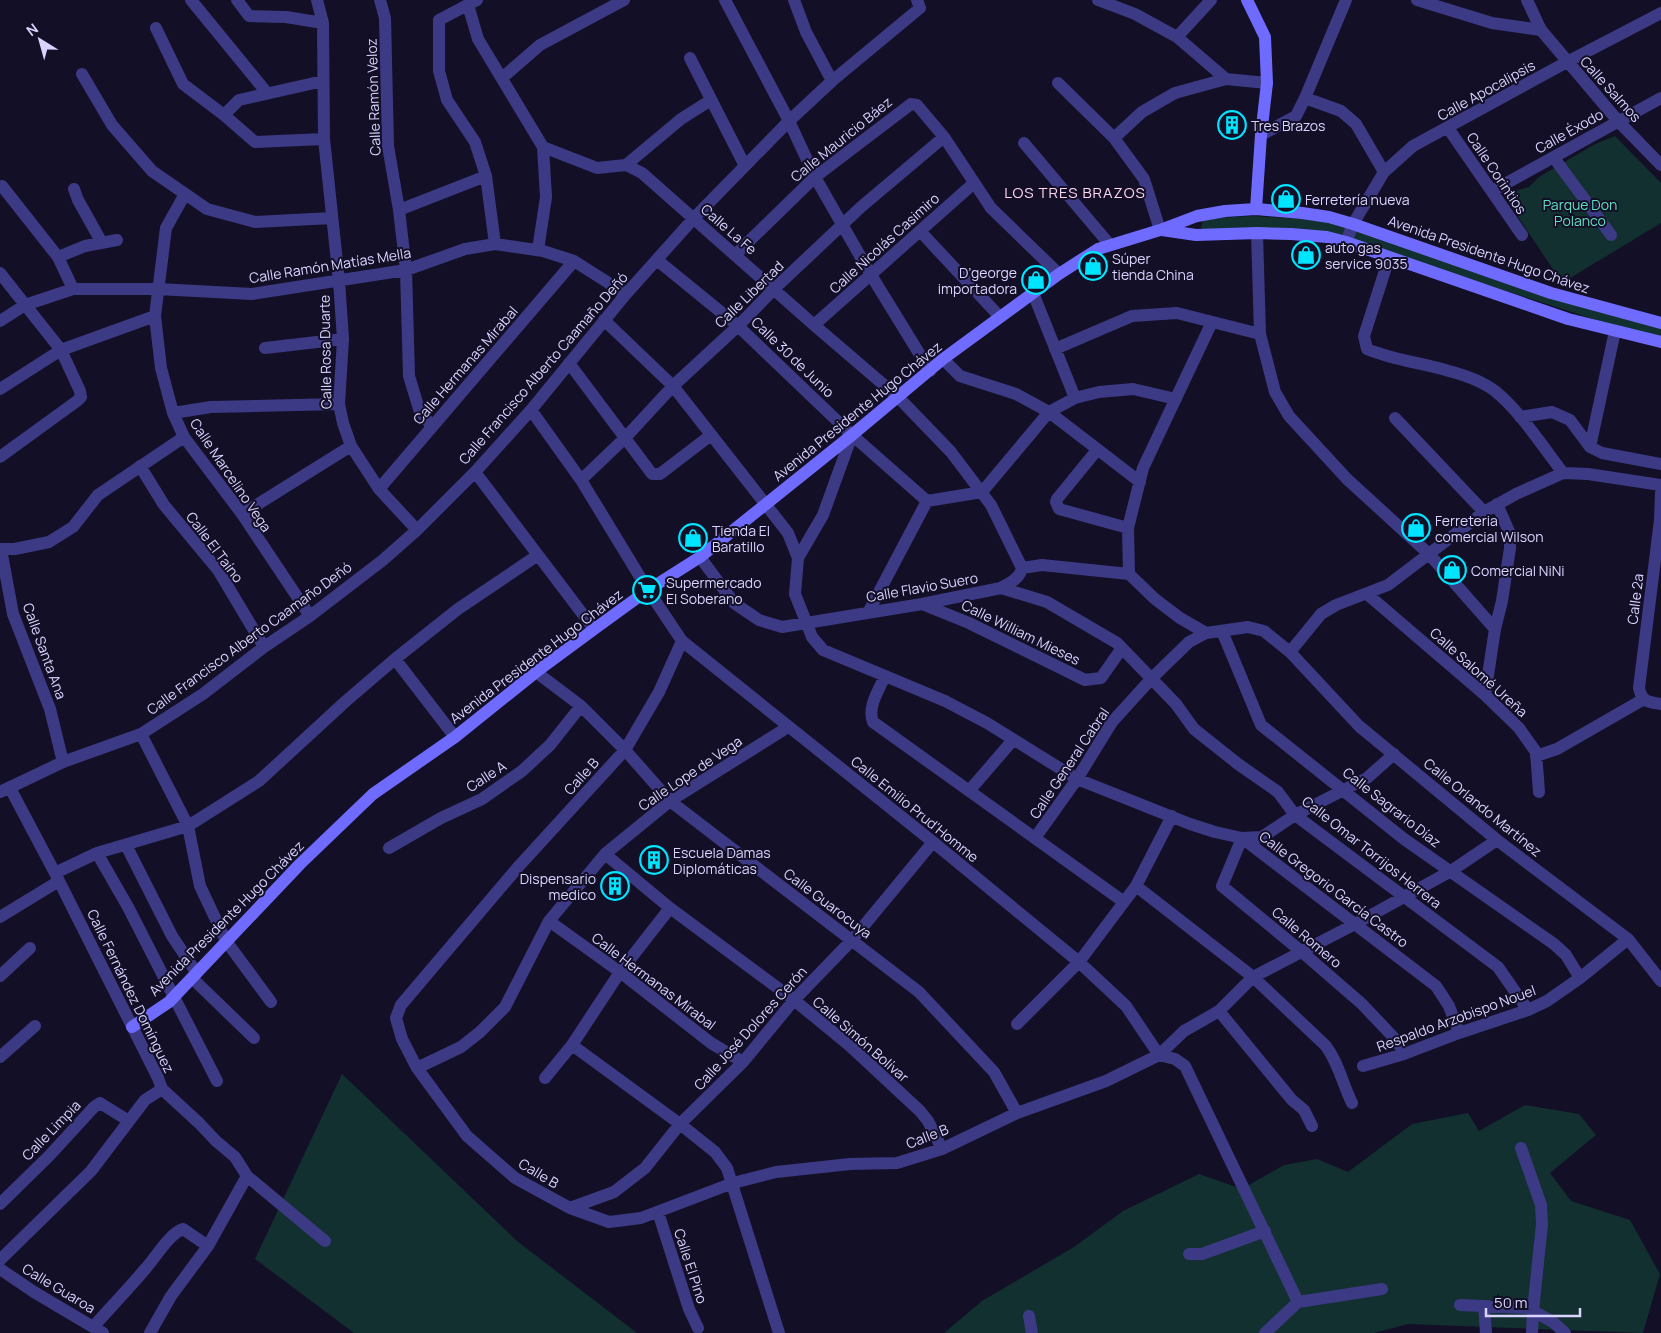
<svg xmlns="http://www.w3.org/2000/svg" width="1661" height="1333" viewBox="0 0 1661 1333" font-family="Manrope,sans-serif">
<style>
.green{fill:#12302f}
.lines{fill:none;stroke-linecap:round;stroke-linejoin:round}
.street{stroke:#3d3a85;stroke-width:12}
.secondary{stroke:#6f6bff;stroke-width:12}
.labels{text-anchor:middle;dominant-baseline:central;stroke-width:4;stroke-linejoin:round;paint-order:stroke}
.street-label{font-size:14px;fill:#d9d4ff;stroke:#130f26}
.poi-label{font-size:14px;fill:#d9d4ff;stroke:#130f26;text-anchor:start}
.park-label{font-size:14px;fill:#5fe0c0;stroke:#130f26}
.neighbourhood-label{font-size:15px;letter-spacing:1px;fill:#ffd6f0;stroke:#130f26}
</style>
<rect width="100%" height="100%" fill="#130f26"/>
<!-- green -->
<path class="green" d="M1615 136 1661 183V223L1562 283 1505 197 1518 190 1529 187 1539 177 1595 144Z
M1252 216 1334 221 1661 324V341L1331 234 1208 232 1201 228 1203 220 1213 218Z
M342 1074 517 1241 637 1333H354L255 1259Z
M1525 1105 1579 1114 1596 1135 1550 1173 1571 1201 1630 1220 1660 1274 1643 1333 1408 1324 1374 1333H944L982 1301 1074 1247 1123 1211 1199 1174 1242 1189 1284 1165 1317 1159 1348 1172 1412 1124 1468 1113 1479 1131Z"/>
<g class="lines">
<!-- street -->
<path class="street" d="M191 0 267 93
M237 0 249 16 286 17 323 23
M317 0 323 23 324 139 339 281 343 339 339 404 343 423 351 446 379 489 417 530
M380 0 385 18 388 146 399 210 406 270 409 376 419 409 432 427
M477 0 439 20V71L447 100 475 142 486 176 495 244
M725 0 789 121 815 177 871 275 930 371
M794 0 806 32 832 81
M1098 0 1135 14 1177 37 1226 79
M1417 0 1492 23 1541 30
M1527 0 1541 30 1618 121 1661 165
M468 5 478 39 543 147 546 197 538 250
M156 28 183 84 224 115 255 142 324 139
M1177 37 1211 0
M690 58 745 166
M82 74 112 125 152 171 207 209 255 222 332 218
M502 78 540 45 624 0
M1058 83 1114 138 1144 179 1160 230
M1305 98 1341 111 1356 124 1384 172
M224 115 239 100 323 81
M1448 128 1522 235
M1261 135 1296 116 1305 98 1346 0
M1114 138 1142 112 1175 93 1226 79 1267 83
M1024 143 1110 245
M543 147 597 168 626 165 642 173 814 325 898 397 951 452 991 505 1022 568 1042 565 1129 574
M1554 158 1611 235
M626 165 681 119 711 100
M2 186 58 257 73 289
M74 189 78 200 102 243
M1492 191 1661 98
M185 194 166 228 155 316 161 368 173 413 184 437 242 514 310 616
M399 210 486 176
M920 231 1000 317
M1257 233 1260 334 1275 392 1289 416 1347 479 1429 554 1495 629
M1346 242 1353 224 1384 172 1413 146 1567 62 1661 13
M735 255 815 177 911 104 917 105 944 137 991 208 1059 274
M58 257 85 246 117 240
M1389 258 1364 336 1367 349C1393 360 1422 363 1449 371 1464 375 1482 381 1495 391 1519 410 1544 448 1563 473
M657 260 738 326 852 435 927 501
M0 273 61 350 80 391 81 397 77 401 0 457
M1033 293 1075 398
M604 320 673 386 788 533 798 558 795 594 812 637 823 650 945 701 987 723 1077 779 1190 824 1215 832 1242 838 1436 986 1449 1006 1459 1033
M0 321 25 305 73 289H158L252 294 406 270 465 249 495 244 543 251 574 261 626 294
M814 325 974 183
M265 348 343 339
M1055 349 1132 316 1177 313 1260 334
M943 359 960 376 1016 394 1049 412 1140 482
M569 363 652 474H660L711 435
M0 389 61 350 155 316
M531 410 581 480 648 590 682 641 933 842 1079 962 1126 1006 1159 1055
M173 413 211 407 339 404
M1520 417 1552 412 1570 420 1590 447 1602 453 1661 464
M1395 418 1484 512
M1590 447 1615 331
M1097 450 1057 499 1056 502 1059 509 1128 528
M140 466 164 505 218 570 264 647
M475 472 594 629
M581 480 625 438 673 386 738 326 774 289 861 207 944 137
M379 489 574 261
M1661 493 1660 520 1639 688C1642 702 1648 702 1661 704
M242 514 351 446
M0 549H15L49 542 73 527 98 495 184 437
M1 549 13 614 50 709 63 762
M700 557 734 603 759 620 782 627 922 604 1001 588 1047 602 1117 643 1176 704 1194 729 1238 764 1278 792 1295 815 1498 967 1528 1010
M798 558 823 515 852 435
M1001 588C1009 583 1020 579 1022 568
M1367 594 1485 695 1519 728 1536 752 1539 792
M922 604 969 623 1085 680 1101 678 1122 648
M869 611 927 501 982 492 1049 412 1075 398 1099 392 1133 389 1176 399
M1222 631 1261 725 1404 839 1554 944 1566 955 1580 978
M1206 633 1180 618 1155 599 1129 574 1128 528 1143 468 1212 322
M682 641 659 692 625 750 519 866 401 1005 396 1018 402 1039 417 1068 467 1136 515 1178 570 1208 609 1222 641 1218 733 1183 776 1172 850 1164 897 1163 942 1149 1017 1113 1106 1081 1159 1055 1184 1031 1219 1011 1253 977 1355 924 1451 871 1497 840
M1290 652 1359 726 1497 840 1628 939 1661 981
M395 659 455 737
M536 672 581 706 625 750 670 801 919 992 994 1072 1017 1113
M885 676C879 690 867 707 873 722L1124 902
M1485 695 1495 629 1502 601 1510 548V534L1497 504
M141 734 188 826 200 886 226 941 271 1002
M1394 754 1367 778 1295 815 1262 837 1242 838 1222 886 1302 952 1362 1004 1397 1041 1404 1054
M1536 756 1557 749 1644 699
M10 788 55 873 158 1078 162 1089 199 1123 216 1141 235 1157 247 1176 325 1241
M969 791 1013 740
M0 792 63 762 141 734 203 694 264 647 310 616 383 560 417 530 475 472 531 410 626 294 694 218 789 121 832 81 920 8 917 0
M1035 838 1077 779 1112 722 1152 678 1189 642 1206 633 1248 627 1264 631 1290 652 1321 614 1336 605 1388 585 1484 512 1516 494 1563 473 1588 474 1661 485
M126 845 172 936 196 972
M389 848 441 818 482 799 522 771 550 745 581 706
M97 853 128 907 217 1081
M605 854 670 908 794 1000 849 1045 920 1111 928 1121 942 1149
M55 873 97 853 188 826 259 781 346 701 395 659 458 609 538 555
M1136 886 1253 977 1325 1045C1338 1061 1343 1085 1352 1103
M0 917 59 881
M549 921 620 972 711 1043 743 1062
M0 976 30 948
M192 978 254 1038
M1219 1011 1292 1100 1304 1110 1312 1126
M1017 1024 1079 962 1136 886 1172 816
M572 1045 680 1124 715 1152 727 1168 779 1333
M1159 1055 1175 1059 1185 1066 1298 1302 1382 1289
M0 1057 35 1026
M1363 1066 1404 1054 1459 1033 1528 1010 1547 1001 1580 978 1628 939
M417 1068 461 1047 480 1032 505 1007 549 921 605 854 670 801 788 727
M545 1078 572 1045 620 972 670 908
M1521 1148 1541 1205 1542 1224 1533 1311 1553 1322 1565 1333
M0 1204 49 1156 94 1107 100 1103 129 1121
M570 1208 614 1192 645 1168 680 1124 743 1062 794 1000 852 940 933 842
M658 1212 689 1309 698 1328
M1189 1254H1202L1265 1231
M0 1260 91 1171 145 1100 162 1089
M0 1269 34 1292 103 1333
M1460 1305 1527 1308 1533 1311 1532 1333
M1484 1306 1486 1333
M1029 1316 1032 1333
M94 1326C111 1307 129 1288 146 1268 156 1257 169 1234 183 1229L208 1246
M150 1333 171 1296 208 1246 247 1176
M1265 1333 1298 1302"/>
<!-- secondary -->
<path class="secondary" d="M1247 0 1265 37 1267 83 1261 135 1256 209
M1162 230 1196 235 1257 233 1291 234 1327 237 1346 242 1568 319 1661 342
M132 1027 169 1002 300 864 373 794 455 737 536 672 597 627 648 590 700 557 852 435 943 359 1059 274 1098 249 1160 230 1197 216 1225 211 1256 209 1302 213 1329 217 1353 224 1551 293 1661 323"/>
</g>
<!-- icons -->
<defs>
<symbol id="building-ring" viewBox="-11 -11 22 22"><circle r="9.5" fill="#130f26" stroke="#00e5ff" stroke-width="1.5"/><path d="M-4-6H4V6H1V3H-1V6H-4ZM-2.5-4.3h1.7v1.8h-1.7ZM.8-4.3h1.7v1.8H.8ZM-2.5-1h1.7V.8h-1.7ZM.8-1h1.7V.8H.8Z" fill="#00e5ff"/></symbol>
<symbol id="shop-ring" viewBox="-11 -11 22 22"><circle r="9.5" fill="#130f26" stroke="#00e5ff" stroke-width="1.5"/><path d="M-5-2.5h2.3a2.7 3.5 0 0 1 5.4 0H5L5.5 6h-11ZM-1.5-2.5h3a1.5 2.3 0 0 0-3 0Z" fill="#00e5ff"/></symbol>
<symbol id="supermarket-ring" viewBox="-11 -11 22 22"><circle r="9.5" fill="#130f26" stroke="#00e5ff" stroke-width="1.5"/><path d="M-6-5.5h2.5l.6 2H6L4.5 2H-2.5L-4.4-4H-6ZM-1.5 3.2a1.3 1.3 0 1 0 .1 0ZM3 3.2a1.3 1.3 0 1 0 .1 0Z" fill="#00e5ff"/></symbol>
</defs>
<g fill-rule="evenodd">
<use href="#building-ring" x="1216" y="109" width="32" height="32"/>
<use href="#shop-ring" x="1270" y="183" width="32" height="32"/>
<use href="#shop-ring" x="1290" y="239" width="32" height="32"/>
<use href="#shop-ring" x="1077" y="250" width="32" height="32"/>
<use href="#shop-ring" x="1020" y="264" width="32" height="32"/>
<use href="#shop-ring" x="1400" y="512" width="32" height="32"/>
<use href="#shop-ring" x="677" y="522" width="32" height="32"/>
<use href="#shop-ring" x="1436" y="554" width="32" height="32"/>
<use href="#supermarket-ring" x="631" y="574" width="32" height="32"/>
<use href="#building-ring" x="638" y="844" width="32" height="32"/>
<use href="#building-ring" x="599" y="870" width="32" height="32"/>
</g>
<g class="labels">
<!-- street labels -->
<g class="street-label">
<text transform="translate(1611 89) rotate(48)">Calle Salmos</text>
<text transform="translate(1486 90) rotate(-29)">Calle Apocalipsis</text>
<text transform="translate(373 97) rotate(-92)">Calle Ramón Veloz</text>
<text transform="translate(1569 131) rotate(-29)">Calle Éxodo</text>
<text transform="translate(841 139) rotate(-39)">Calle Mauricio Báez</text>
<text transform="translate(1497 173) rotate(56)">Calle Corintios</text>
<text transform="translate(729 229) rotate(41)">Calle La Fe</text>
<text transform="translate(884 243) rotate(-42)">Calle Nicolás Casimiro</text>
<text transform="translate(1489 254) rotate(19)">Avenida Presidente Hugo Chávez</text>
<text transform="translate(330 265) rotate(-9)">Calle Ramón Matías Mella</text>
<text transform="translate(749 294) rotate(-44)">Calle Libertad</text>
<text transform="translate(325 352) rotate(-91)">Calle Rosa Duarte</text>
<text transform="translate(793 357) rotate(44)">Calle 30 de Junio</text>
<text transform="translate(465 365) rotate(-49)">Calle Hermanas Mirabal</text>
<text transform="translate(543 368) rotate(-49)">Calle Francisco Alberto Caamaño Deñó</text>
<text transform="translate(857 411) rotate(-39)">Avenida Presidente Hugo Chávez</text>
<text transform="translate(231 475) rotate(56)">Calle Marcelino Vega</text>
<text transform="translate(215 547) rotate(53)">Calle El Taíno</text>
<text transform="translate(922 587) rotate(-10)">Calle Flavio Suero</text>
<text transform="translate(1635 599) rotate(-83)">Calle 2a</text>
<text transform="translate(1021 632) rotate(26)">Calle William Mieses</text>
<text transform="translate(249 638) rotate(-36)">Calle Francisco Alberto Caamaño Deñó</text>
<text transform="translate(45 651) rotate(70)">Calle Santa Ana</text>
<text transform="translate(536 656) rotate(-37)">Avenida Presidente Hugo Chávez</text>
<text transform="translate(1479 672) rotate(42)">Calle Salomé Ureña</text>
<text transform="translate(1069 763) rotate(-56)">Calle General Cabral</text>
<text transform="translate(690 773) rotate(-34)">Calle Lope de Vega</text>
<text transform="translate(486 776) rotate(-33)">Calle A</text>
<text transform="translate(581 776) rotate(-48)">Calle B</text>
<text transform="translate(1392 807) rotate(38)">Calle Sagrario Díaz</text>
<text transform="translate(1483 807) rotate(39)">Calle Orlando Martínez</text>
<text transform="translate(915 809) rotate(39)">Calle Emilio Prud'Homme</text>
<text transform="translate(1372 852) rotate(38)">Calle Omar Torrijos Herrera</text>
<text transform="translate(1334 889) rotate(37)">Calle Gregorio García Castro</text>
<text transform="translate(828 903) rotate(37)">Calle Guarocuya</text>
<text transform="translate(226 918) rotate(-45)">Avenida Presidente Hugo Chávez</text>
<text transform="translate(1307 937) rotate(40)">Calle Romero</text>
<text transform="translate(654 981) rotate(37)">Calle Hermanas Mirabal</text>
<text transform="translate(131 991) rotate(64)">Calle Fernández Domínguez</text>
<text transform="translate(1456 1018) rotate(-20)">Respaldo Arzobispo Nouel</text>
<text transform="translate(750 1028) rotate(-48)">Calle José Dolores Cerón</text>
<text transform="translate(861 1039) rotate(41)">Calle Simón Bolívar</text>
<text transform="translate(51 1130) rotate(-46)">Calle Limpia</text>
<text transform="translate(927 1136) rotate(-21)">Calle B</text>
<text transform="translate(539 1173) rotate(31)">Calle B</text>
<text transform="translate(691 1266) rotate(72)">Calle El Pino</text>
<text transform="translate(59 1288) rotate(31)">Calle Guaroa</text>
</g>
<!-- poi labels -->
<g class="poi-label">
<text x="1251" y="125">Tres Brazos</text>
<text x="1305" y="199">Ferretería nueva</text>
<text x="1325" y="247">auto gas<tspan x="1325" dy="16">service 9035</tspan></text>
<text x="1112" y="258">Súper<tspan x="1112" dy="16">tienda China</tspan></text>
<text x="1017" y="272" text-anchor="end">D’george<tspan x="1017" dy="16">importadora</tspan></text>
<text x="1435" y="520">Ferreteria<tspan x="1435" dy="16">comercial Wilson</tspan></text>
<text x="712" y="530">Tienda El<tspan x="712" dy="16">Baratillo</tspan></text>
<text x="1471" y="570">Comercial NiNi</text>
<text x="666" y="582">Supermercado<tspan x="666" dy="16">El Soberano</tspan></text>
<text x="673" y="852">Escuela Damas<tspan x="673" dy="16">Diplomáticas</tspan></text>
<text x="596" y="878" text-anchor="end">Dispensario<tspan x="596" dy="16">medico</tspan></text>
</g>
<!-- park labels -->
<g class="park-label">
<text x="1580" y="204">Parque Don<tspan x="1580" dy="16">Polanco</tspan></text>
</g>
<!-- neighbourhood labels -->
<g class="neighbourhood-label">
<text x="1075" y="192">LOS TRES BRAZOS</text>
</g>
</g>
<!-- north arrow -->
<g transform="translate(40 40) rotate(323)" stroke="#130f26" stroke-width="4" paint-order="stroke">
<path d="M0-4L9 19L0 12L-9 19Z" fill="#d9d4ff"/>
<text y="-8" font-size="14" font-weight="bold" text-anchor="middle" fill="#d9d4ff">N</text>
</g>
<!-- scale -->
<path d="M1486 1308v8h94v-8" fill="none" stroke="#d9d4ff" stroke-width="2.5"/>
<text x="1494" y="1308" font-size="15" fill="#d9d4ff" stroke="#130f26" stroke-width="4" paint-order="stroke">50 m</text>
</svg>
